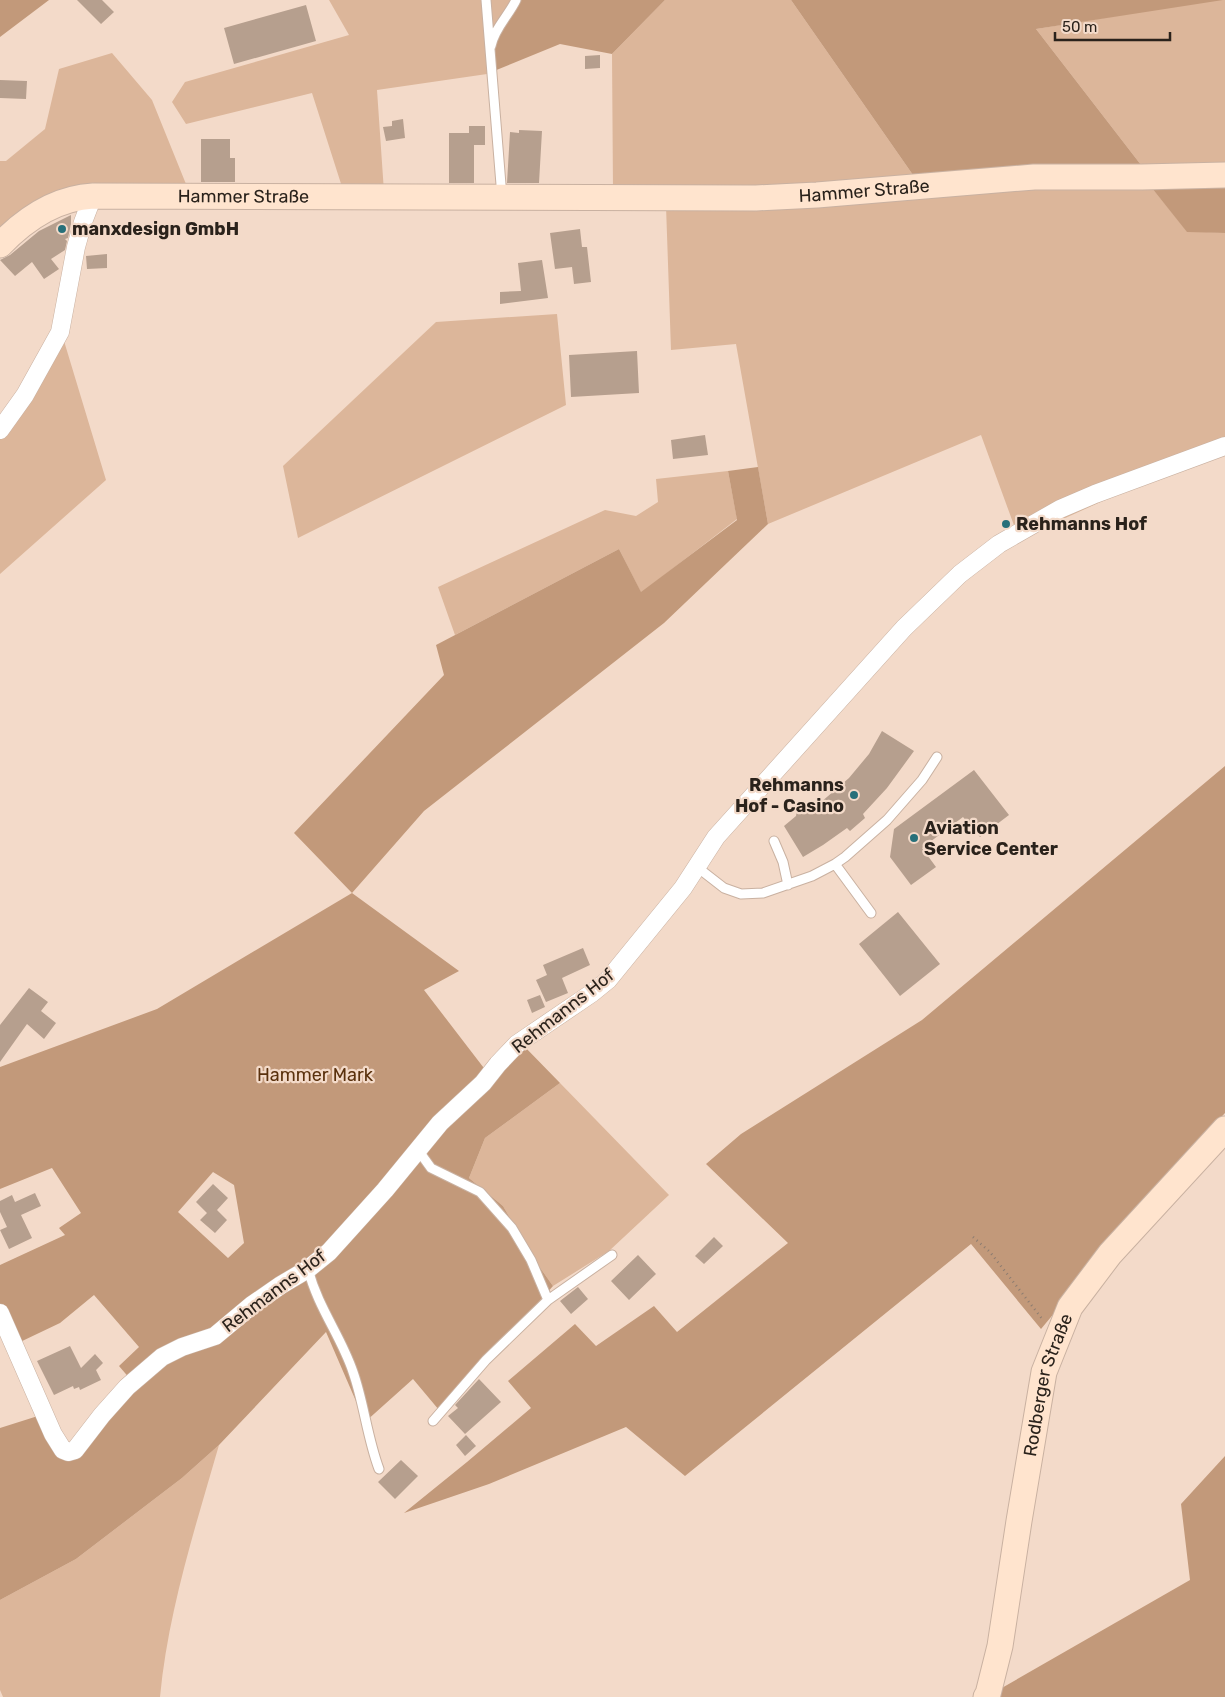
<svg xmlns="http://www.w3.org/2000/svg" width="1225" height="1697" viewBox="0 0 1225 1697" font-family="Rubik,sans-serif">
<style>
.green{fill:#dcb69a}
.forest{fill:#c2997a;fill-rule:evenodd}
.building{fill:#b69f8e}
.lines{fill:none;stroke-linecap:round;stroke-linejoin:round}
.lane-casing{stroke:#c9b1a1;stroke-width:11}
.street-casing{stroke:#c9b1a1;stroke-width:19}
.secondary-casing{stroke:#c9b1a1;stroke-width:27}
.path{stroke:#8c7c70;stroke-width:2.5;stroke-dasharray:1 4;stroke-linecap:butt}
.lane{stroke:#fff;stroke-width:9}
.street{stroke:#fff;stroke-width:18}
.secondary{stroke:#ffe4ce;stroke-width:25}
.poi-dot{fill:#27707a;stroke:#f3dac9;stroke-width:2}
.labels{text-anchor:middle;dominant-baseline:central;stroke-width:4.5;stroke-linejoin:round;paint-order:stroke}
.street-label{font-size:18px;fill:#2a221b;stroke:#f3dac9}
.poi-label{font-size:18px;font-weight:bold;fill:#2a221b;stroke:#f3dac9;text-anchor:start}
.park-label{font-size:18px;fill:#5a310d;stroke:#f3dac9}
</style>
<rect width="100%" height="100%" fill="#f3dac9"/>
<!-- green -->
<path class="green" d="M329 0H513L487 46V74L377 90 384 192 343 190 312 93 186 124 172 102 185 82 349 35Z
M665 0H791L913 175 920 192 1151 187 1187 231 1225 233V442L1213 451 1019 539 981 435 768 524 736 344 671 350 666 206 613 191 612 54Z
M1213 0H1225V173L1148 174 1036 29Z
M112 53 152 100 188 189H80L0 232V161H6L45 129 59 69Z
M557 314 566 405 298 538 283 466 436 322Z
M64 341 106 480 0 574V419Z
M728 471 737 519 641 593 619 549 455 635 438 587 605 510 636 516 658 502 656 479Z
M560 1083 669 1195 609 1251 553 1286 536 1262 503 1206 469 1178 485 1138Z
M219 1445C195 1528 168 1612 160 1697H3L0 1690V1600L76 1559 182 1478Z"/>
<!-- forest -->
<path class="forest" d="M0 0H49L0 37Z
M515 0H665L612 54 560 44 494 71V44Z
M791 0H1223L1036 29 1148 174 913 175Z
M1225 186V233L1187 232 1151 187Z
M758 467 768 524 664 623 424 811 352 893 459 971 424 990 490 1076 522 1044 560 1083 485 1138 469 1178 503 1206 536 1262 553 1286 536 1305 482 1357 439 1410 413 1379 365 1422 326 1332 219 1445 182 1478 76 1559 0 1600V1428L41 1415 0 1322V1265L65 1235 59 1228 81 1213 52 1168 0 1189V1067L157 1009 352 893 294 833 444 675 436 645 619 549 641 592 737 520 728 471ZM213 1172 234 1185 244 1243 228 1258 178 1212ZM94 1295 139 1347 119 1366 131 1380 67 1447 18 1343 60 1323Z
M1225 766V1113L1184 1157 1041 1329 971 1244 685 1476 626 1427 489 1484 404 1513 467 1462 531 1408 508 1381 575 1324 596 1346 654 1306 677 1332 788 1243 706 1164 741 1134 922 1020Z
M1225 1456V1697H986L1190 1580 1181 1504Z"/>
<!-- building -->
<path class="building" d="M77 0H102L114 12 101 24Z
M306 5 316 41 234 64 224 28Z
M600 55V68L585 69V56Z
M0 80 27 81 26 99 0 98Z
M403 119 405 138 386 141 383 127 392 126V121Z
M469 126H485V145H474V183H449V133H469Z
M519 130 542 131 539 183H507L510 132 519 133Z
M201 139H230V158H235V182H201Z
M71 215V224L68 238 65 239 67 241 65 250 51 259 59 269 44 279 32 262 15 276 0 260 10 255 39 231Z
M580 229 582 247H587L591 282 574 284 572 267 555 269 550 233Z
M107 254V268L87 269 86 256Z
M542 260 548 298 500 304V292L521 291 518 263Z
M637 351 639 393 571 397 569 355Z
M705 435 708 455 673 459 671 440Z
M882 731 914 751 887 788 863 814 865 818 850 831 847 828 823 845 803 857 784 826 796 816 797 809 805 801 813 809 849 778 869 754Z
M974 770 1009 815 980 837 963 817 922 848 936 867 911 885 890 857 894 829Z
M898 912 940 964 900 996 859 944Z
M583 948 590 965 562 978 568 993 546 1002 536 980 547 975 543 965Z
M29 988 48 1002 41 1011 56 1023 44 1039 27 1024 0 1062V1025Z
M540 995 545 1007 532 1013 527 1000Z
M213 1184 228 1198 217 1210 227 1220 215 1233 200 1220 207 1213 196 1202Z
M35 1193 41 1206 21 1215 32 1238 9 1249 0 1230 7 1227 0 1212V1201L12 1195 15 1202Z
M714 1237 723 1246 704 1264 695 1256Z
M638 1255 656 1274 629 1300 611 1281Z
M578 1287 588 1299 571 1314 560 1301Z
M70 1346 81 1368 95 1354 103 1363 96 1370 101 1380 80 1390 79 1387 74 1389 73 1386 54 1395 37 1361Z
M479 1379 501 1402 465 1434 448 1416 458 1408 455 1405Z
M466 1435 476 1446 465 1456 456 1445Z
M401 1460 418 1476 395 1499 378 1482Z"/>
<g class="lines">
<defs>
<path id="lane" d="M486 0 502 197
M491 46C494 29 509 15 516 0
M774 841 783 862 788 885
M835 864 871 913
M697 867 724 888 741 894 763 893 812 876 835 864 845 857 887 820 922 780 937 757
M418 1150 431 1168 480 1192 512 1228 531 1260 548 1300 486 1360 433 1421
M308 1269C318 1308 341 1336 353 1372 364 1403 367 1437 379 1469
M548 1300 612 1255"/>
<path id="street" d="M0 430 25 395 60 332 76 247 83 222 93 196
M0 1313 53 1434 63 1450 68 1452 75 1450 102 1415 127 1387 162 1357 182 1347 215 1336 252 1305 281 1285 308 1269 329 1252 385 1190 440 1123 483 1083 498 1064 517 1044 592 993 608 980 683 888 716 837 904 628 960 574 999 544 1060 509 1095 494 1225 446"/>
<g id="secondary">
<path id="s1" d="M0 245C25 219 57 198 93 196L756 198 817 195 1034 177H1142L1225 175"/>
<path id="s2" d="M986 1697 988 1694 1000 1646 1019 1521 1044 1372 1070 1307 1110 1254 1225 1129"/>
</g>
</defs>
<!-- lane casing -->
<use href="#lane" class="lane-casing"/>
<!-- street casing -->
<use href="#street" class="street-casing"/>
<!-- secondary casing -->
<use href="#secondary" class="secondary-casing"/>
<!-- path -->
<path class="path" d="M973 1237 990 1252 1043 1320"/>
<!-- lane -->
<use href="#lane" class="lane"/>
<!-- street -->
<use href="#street" class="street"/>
<!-- secondary -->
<use href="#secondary" class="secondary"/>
</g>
<!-- markers -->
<g class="poi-dot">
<circle cx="62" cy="229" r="5"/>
<circle cx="1006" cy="524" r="5"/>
<circle cx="854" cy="795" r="5"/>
<circle cx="914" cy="838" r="5"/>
</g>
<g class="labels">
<!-- street labels -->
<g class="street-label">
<text stroke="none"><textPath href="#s1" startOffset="879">Hammer Straße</textPath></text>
<text stroke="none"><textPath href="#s1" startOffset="258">Hammer Straße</textPath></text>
<text transform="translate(563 1011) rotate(-38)">Rehmanns Hof</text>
<text transform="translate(274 1291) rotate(-37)">Rehmanns Hof</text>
<text stroke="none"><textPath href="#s2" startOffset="319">Rodberger Straße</textPath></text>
</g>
<!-- poi labels -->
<g class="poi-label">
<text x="72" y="229">manxdesign GmbH</text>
<text x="1016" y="524">Rehmanns Hof</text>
<text x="844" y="785" text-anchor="end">Rehmanns<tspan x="844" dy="21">Hof - Casino</tspan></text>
<text x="924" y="828">Aviation<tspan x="924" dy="21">Service Center</tspan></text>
</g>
<!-- park labels -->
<g class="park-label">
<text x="315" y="1075">Hammer Mark</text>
</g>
</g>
<!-- scale -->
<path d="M1055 32v8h115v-8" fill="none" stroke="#2a221b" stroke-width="2.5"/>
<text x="1062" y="32" font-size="15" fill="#2a221b" stroke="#f3dac9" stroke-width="4" paint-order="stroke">50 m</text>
</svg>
